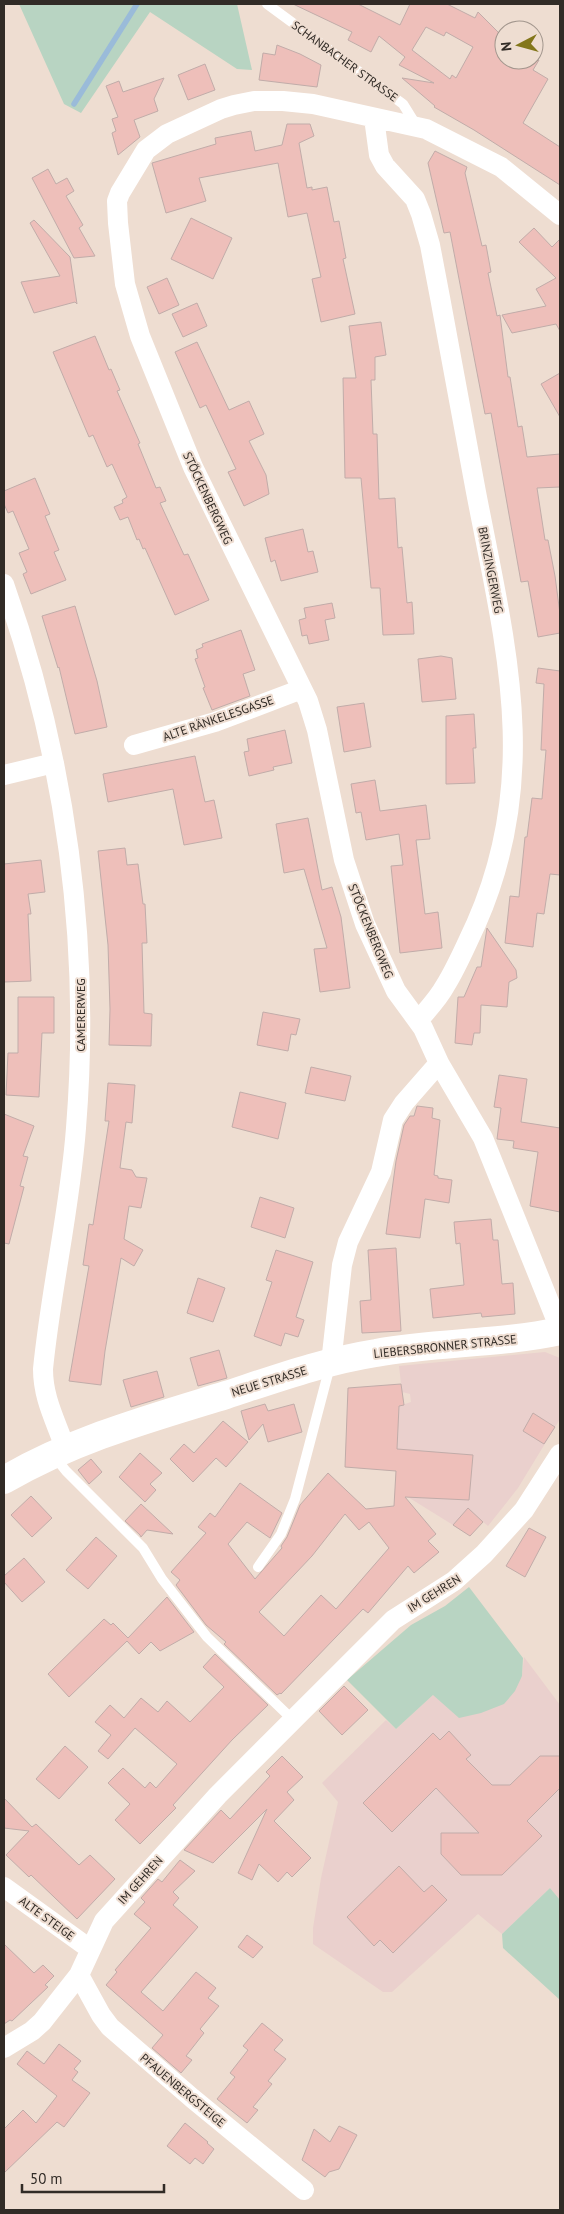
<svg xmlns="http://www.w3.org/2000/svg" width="564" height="2214" viewBox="0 0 564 2214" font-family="'PT Sans',sans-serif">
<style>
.education{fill:#ead0cd}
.green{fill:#b8d4c2}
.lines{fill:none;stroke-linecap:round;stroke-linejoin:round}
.stream{stroke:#9abbd9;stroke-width:5.5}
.building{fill:#eebfba;stroke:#c1aca9;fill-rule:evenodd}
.lane{stroke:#fff;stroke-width:10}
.street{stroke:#fff;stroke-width:20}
.secondary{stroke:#fff;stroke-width:28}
.labels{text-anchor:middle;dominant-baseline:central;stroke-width:4;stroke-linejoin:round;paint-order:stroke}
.street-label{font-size:12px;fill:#312b26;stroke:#eeddd1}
</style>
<rect width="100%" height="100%" fill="#eeddd1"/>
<!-- education -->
<path class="education" d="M545 1352 560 1358V1419L518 1488 488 1526 468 1509 453 1525 395 1489 399 1406 411 1402 410 1394 402 1392 399 1366Z
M524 1657 560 1705V1900L550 1888 502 1934 478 1914 392 1992H383L313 1944V1928L321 1878 338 1802 322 1783 386 1720 396 1729 433 1695 522 1676Z"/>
<!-- green -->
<path class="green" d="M19 4H237L252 70 237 69 150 12 81 113 64 104Z
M469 1587 523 1658 522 1676 515 1691 504 1704 481 1713 459 1718 433 1695 396 1729 347 1680 411 1625 445 1606Z
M550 1888 560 1900V2000L503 1948 502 1934Z"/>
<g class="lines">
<!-- stream -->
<path class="stream" d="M74 104 137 4"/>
</g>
<!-- building -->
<path class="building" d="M293 4H358L400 25 410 4H447L475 18 478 12 504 38V60H539L533 70 548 79 523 123 560 147V185L474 130 434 107 435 106 402 78 434 83 399 65 405 57 379 36 371 52 348 40 352 32ZM426 27 444 36 446 32 473 47 456 78 452 75 450 79 412 50Z
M277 45 300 54 321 65 317 87 259 80 263 53 275 55Z
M205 64 215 90 188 100 178 75Z
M164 78 154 99 158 111 134 120 140 137 118 155 112 133 116 131 112 119 118 117 106 86 119 81 123 92Z
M287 124H310L314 136 299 143 307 188 312 187V190L327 187 334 222 339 221 346 258 343 259 355 314 321 322 312 279 321 277 307 213 288 217 278 163 199 178 206 201 166 213 152 163 216 144 215 138 251 131 255 151 282 145Z
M435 151 467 167 465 173 482 246 486 245 491 272 488 273 497 316 500 315 508 377H510L518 427 522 426 527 457 560 454V487L537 488 545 540H548L555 576 560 614V633L538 637 528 581 521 582 491 413 485 414 450 232 444 233 428 163Z
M48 169 56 184 67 178 74 191 66 196 83 225 79 228 95 256 74 258 32 178Z
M191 218 232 238 213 279 171 259Z
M34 220 70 257 77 304 75 302 34 313 21 282 60 276 30 223Z
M534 228 552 247 560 239V331L556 324 512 333 502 315 546 306 536 289 556 278 519 242Z
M167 278 179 305 159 314 147 287Z
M197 303 207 326 183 337 172 314Z
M381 322 386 355 375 357V380H371L373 434H377L379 499 395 498 398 548 402 547 407 603 412 602 414 634 383 635 380 588H371L361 478H345L343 378H356L349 326Z
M95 336 109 370 111 369 120 390 117 391 140 443 138 444 156 488 160 487 166 501 160 503 184 555 188 554 209 600 175 615 145 548 143 549 139 539 137 540 128 517 120 520 114 507 123 503 122 500 127 497 112 464 107 467 93 435 89 437 53 352Z
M197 342 229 410 249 401 264 434 249 441 266 475 269 494 244 506 228 472 236 469 206 405 200 408 175 352Z
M560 373V417L541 384Z
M35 478 50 514 45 516 59 550 54 552 66 580 31 594 23 574 27 572 19 553 29 549 13 511 8 513 4 504V491Z
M303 529 308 552 313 551 318 572 281 581 275 560 271 562 265 538Z
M332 603 335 618 325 620 329 640 309 644 307 635 302 636 299 620 306 618 304 608Z
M75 606 97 681 107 727 75 734 59 667 58 668 42 616Z
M241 630 255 670 243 674 250 696 212 710 203 688 205 687 195 659 198 658 196 650 203 647 202 644Z
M441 656 452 658 456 699 422 702 418 659Z
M538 668 560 671V875L550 874 544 914 537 913 533 947 505 943 510 896 519 897 525 837H527L532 798 542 799 546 750H541L544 684 536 683Z
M364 703 371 747 344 752 337 707Z
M474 714 476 748H473L475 783 446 784V716Z
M285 730 292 763 273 767 274 770 249 776 244 752 249 751 247 739Z
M195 756 205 802 214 800 222 838 184 845 173 789 108 802 103 774Z
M375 780 380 811 426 805 430 839 416 840 425 914 438 912 442 948 400 953 391 866 403 865 399 834 366 840 361 812 356 813 351 784Z
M308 818 322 890 332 887 341 917 350 988 320 992 314 949 327 948 304 869 284 873 276 824Z
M125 848 127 865 138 864 143 904H145L147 943H142L144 1013 152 1014 151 1046 109 1045 110 1009 108 945 98 851Z
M41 860 45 892 28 894 31 914H28L31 981 4 982V864Z
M487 928 516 970 517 978 509 982 507 1007 481 1005 480 1033H474L472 1045 455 1043 458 997H464L477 967H481Z
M18 997H54V1033H42L39 1097 6 1095 8 1053H18Z
M263 1012 300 1019 296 1035 291 1034 288 1051 257 1045Z
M311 1067 351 1076 345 1101 305 1093Z
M499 1075 527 1079 521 1122 560 1128V1212L530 1206 538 1152 513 1148 514 1141 497 1139 501 1108 494 1107Z
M108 1083 135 1085 132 1123 126 1122 120 1168 132 1170 136 1177 147 1178 141 1208 129 1206 124 1239 143 1250 134 1266 121 1258 105 1351 101 1385 69 1381 89 1266 83 1265 89 1224 93 1225 109 1121H105Z
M240 1092 286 1103 278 1139 232 1127Z
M417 1106 433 1108 432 1118 440 1120 434 1175 438 1176V1178L452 1180 449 1203 425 1199 420 1238 386 1234 396 1161 404 1125 410 1116H414Z
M4 1114 34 1126 23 1156 28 1157 20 1186 24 1187 9 1244 4 1243Z
M260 1197 294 1208 285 1238 251 1227Z
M491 1219 493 1240H498L502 1284 513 1283 515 1314 482 1317 481 1313 433 1318 430 1289 464 1285 460 1243 456 1244 454 1222Z
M396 1248 401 1331 362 1333 360 1301 371 1300 368 1250Z
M276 1250 313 1262 296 1317 304 1320 298 1337 285 1333 281 1346 254 1336 272 1282 266 1280Z
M198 1278 225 1288 213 1322 187 1313Z
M219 1350 227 1378 198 1386 190 1358Z
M157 1371 164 1397 131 1407 123 1380Z
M401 1384 404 1405 399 1406 397 1449 473 1455 469 1500 405 1497 436 1534 428 1541 439 1552 414 1573 408 1566 368 1613 363 1609 281 1694 280 1693 277 1695 224 1644 226 1642 206 1625 176 1585 180 1580 171 1572 206 1533 198 1527 210 1513 215 1517 240 1483 282 1513 270 1538 247 1522 228 1544 255 1579 282 1548 281 1546 287 1537 300 1505 328 1473 366 1509 394 1506 396 1471 345 1467 348 1388ZM345 1514 359 1530 369 1522 389 1548 336 1609 321 1595 284 1636 259 1612 312 1556Z
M265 1404 268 1411 294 1404 302 1432 268 1442 263 1424 249 1440 241 1411Z
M533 1413 555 1427 544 1444 523 1431Z
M223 1421 248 1442 226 1467 216 1458 193 1482 170 1459 184 1444 194 1453Z
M140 1453 162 1473 150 1484 156 1490 145 1502 119 1477Z
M91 1459 102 1472 89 1484 78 1470Z
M31 1496 52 1518 32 1537 11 1515Z
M141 1504 173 1534 147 1530 141 1537 140 1535 125 1521Z
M468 1508 483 1522 470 1536 453 1525Z
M529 1528 546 1537 525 1577 506 1566Z
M96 1537 117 1556 88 1589 66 1570Z
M24 1558 45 1582 22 1602 4 1582V1576Z
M167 1597 194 1632 160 1651 151 1642 139 1654 127 1641 69 1697 48 1674 104 1619 111 1625 113 1623 128 1638Z
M215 1654 268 1705 232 1740 173 1805 176 1808 140 1844 115 1820 130 1804 108 1783 123 1768 145 1788 150 1782 156 1788 177 1764 135 1728 108 1759 98 1751 111 1735 95 1722 110 1705 124 1718 141 1698 158 1712 167 1701 190 1722 224 1687 203 1667Z
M344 1686 368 1710 342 1735 319 1711Z
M449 1731 471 1755 466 1759 492 1785H510L540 1756H560V1788L527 1821 542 1836 502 1875H461L441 1854V1833H479L436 1788 392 1832 363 1803 433 1733 440 1740Z
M65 1746 88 1767 59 1799 36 1779Z
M282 1756 303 1777 287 1792 294 1800 274 1821 311 1858 292 1877 287 1872 278 1882 259 1864 252 1880 238 1873 267 1809 213 1863 184 1850 221 1810 230 1819 270 1776 266 1772Z
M4 1798 32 1827 36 1824 79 1865 90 1855 115 1879 77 1919 31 1875 29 1877 6 1855 29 1831 4 1828Z
M180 1860 195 1871 173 1892 179 1898 173 1905 198 1927 141 1992 163 2011 196 1972 216 1988 208 1998 219 2006 200 2029 204 2033 186 2056 192 2060 181 2073 152 2048 163 2035 106 1985 117 1972 115 1970 151 1928 134 1914 145 1902 141 1898 158 1879 162 1882Z
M399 1866 424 1892 432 1885 447 1900 393 1953 380 1940 374 1946 347 1917Z
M247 1935 263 1947 253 1958 238 1947Z
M4 1944 34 1973 43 1965 54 1976 45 1985 48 1987 12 2021 10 2020 4 2024Z
M262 2023 283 2040 274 2050 286 2059 268 2081 272 2084 253 2107 258 2110 247 2123 217 2099 235 2077 230 2073 248 2050 243 2046Z
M59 2044 81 2061 74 2069 78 2072 72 2080 90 2093 64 2127 57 2122 4 2173V2129L23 2110 36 2123 57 2096 17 2064 27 2051 44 2064Z
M185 2123 208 2142 207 2143 214 2149 203 2164 195 2158 190 2164 167 2146Z
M339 2126 357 2135 339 2169 329 2172 325 2177 302 2160 314 2129 330 2142Z"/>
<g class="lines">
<!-- lane -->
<path class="lane" d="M267 4 403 104 416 125
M54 1456 66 1471 143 1548 162 1579 207 1637 292 1719
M258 1567 281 1534 295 1499 330 1366"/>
<!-- street -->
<path class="street" d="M374 118 379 155 385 166 415 199 421 214 430 245C446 327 460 409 476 492 505 643 542 775 476 924 466 945 457 967 445 986 438 999 427 1010 418 1021
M560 215 501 167 426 129 313 104 283 101H254L234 105 221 109 167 134 146 150 120 193 117 201 118 223 125 284 140 336 193 467 308 701 317 730 344 860 365 924 396 991 423 1028 439 1063 483 1138 560 1329
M4 584C66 758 91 943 76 1128 70 1209 51 1288 43 1369 43 1399 56 1421 65 1448
M134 745 215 722 302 689
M4 775 54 763
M331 1363 342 1265 348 1242 381 1172 393 1120 404 1103 439 1063
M4 1887 90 1949
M79 1975 101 2015 110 2027 192 2098 304 2190
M4 2048 32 2031 42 2022 79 1975 104 1921 218 1795 393 1620 454 1581 484 1554 524 1510 560 1454"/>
<!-- secondary -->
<path class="secondary" d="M4 1480C75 1439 148 1419 226 1395 275 1379 325 1361 376 1353 437 1342 500 1344 560 1331"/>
</g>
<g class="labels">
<!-- street labels -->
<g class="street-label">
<text transform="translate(345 61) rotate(36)">SCHANBACHER STRASSE</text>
<text transform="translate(208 498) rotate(65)">STÖCKENBERGWEG</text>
<text transform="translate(491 570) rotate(79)">BRINZINGERWEG</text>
<text transform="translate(218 718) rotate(-19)">ALTE RÄNKELESGASSE</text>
<text transform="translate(371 931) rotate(68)">STÖCKENBERGWEG</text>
<text transform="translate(80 1015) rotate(-90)">CAMERERWEG</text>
<text transform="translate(445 1346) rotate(-6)">LIEBERSBRONNER STRASSE</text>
<text transform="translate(269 1381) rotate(-17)">NEUE STRASSE</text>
<text transform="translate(434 1593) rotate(-32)">IM GEHREN</text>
<text transform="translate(140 1880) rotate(-48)">IM GEHREN</text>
<text transform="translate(47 1918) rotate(36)">ALTE STEIGE</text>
<text transform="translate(183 2090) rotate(40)">PFAUENBERGSTEIGE</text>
</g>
</g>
<!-- border -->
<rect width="564" height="2214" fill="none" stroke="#312b26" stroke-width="10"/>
<!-- north arrow -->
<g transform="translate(519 45) rotate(264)"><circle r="24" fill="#eeddd1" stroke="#a2968d"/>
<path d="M0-4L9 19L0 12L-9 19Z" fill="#83761a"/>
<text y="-8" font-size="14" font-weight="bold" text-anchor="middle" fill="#312b26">N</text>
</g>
<!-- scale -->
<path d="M22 2184v8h142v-8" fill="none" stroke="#312b26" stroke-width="2.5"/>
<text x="30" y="2184" font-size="15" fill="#312b26" stroke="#eeddd1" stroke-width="4" paint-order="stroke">50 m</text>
</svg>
